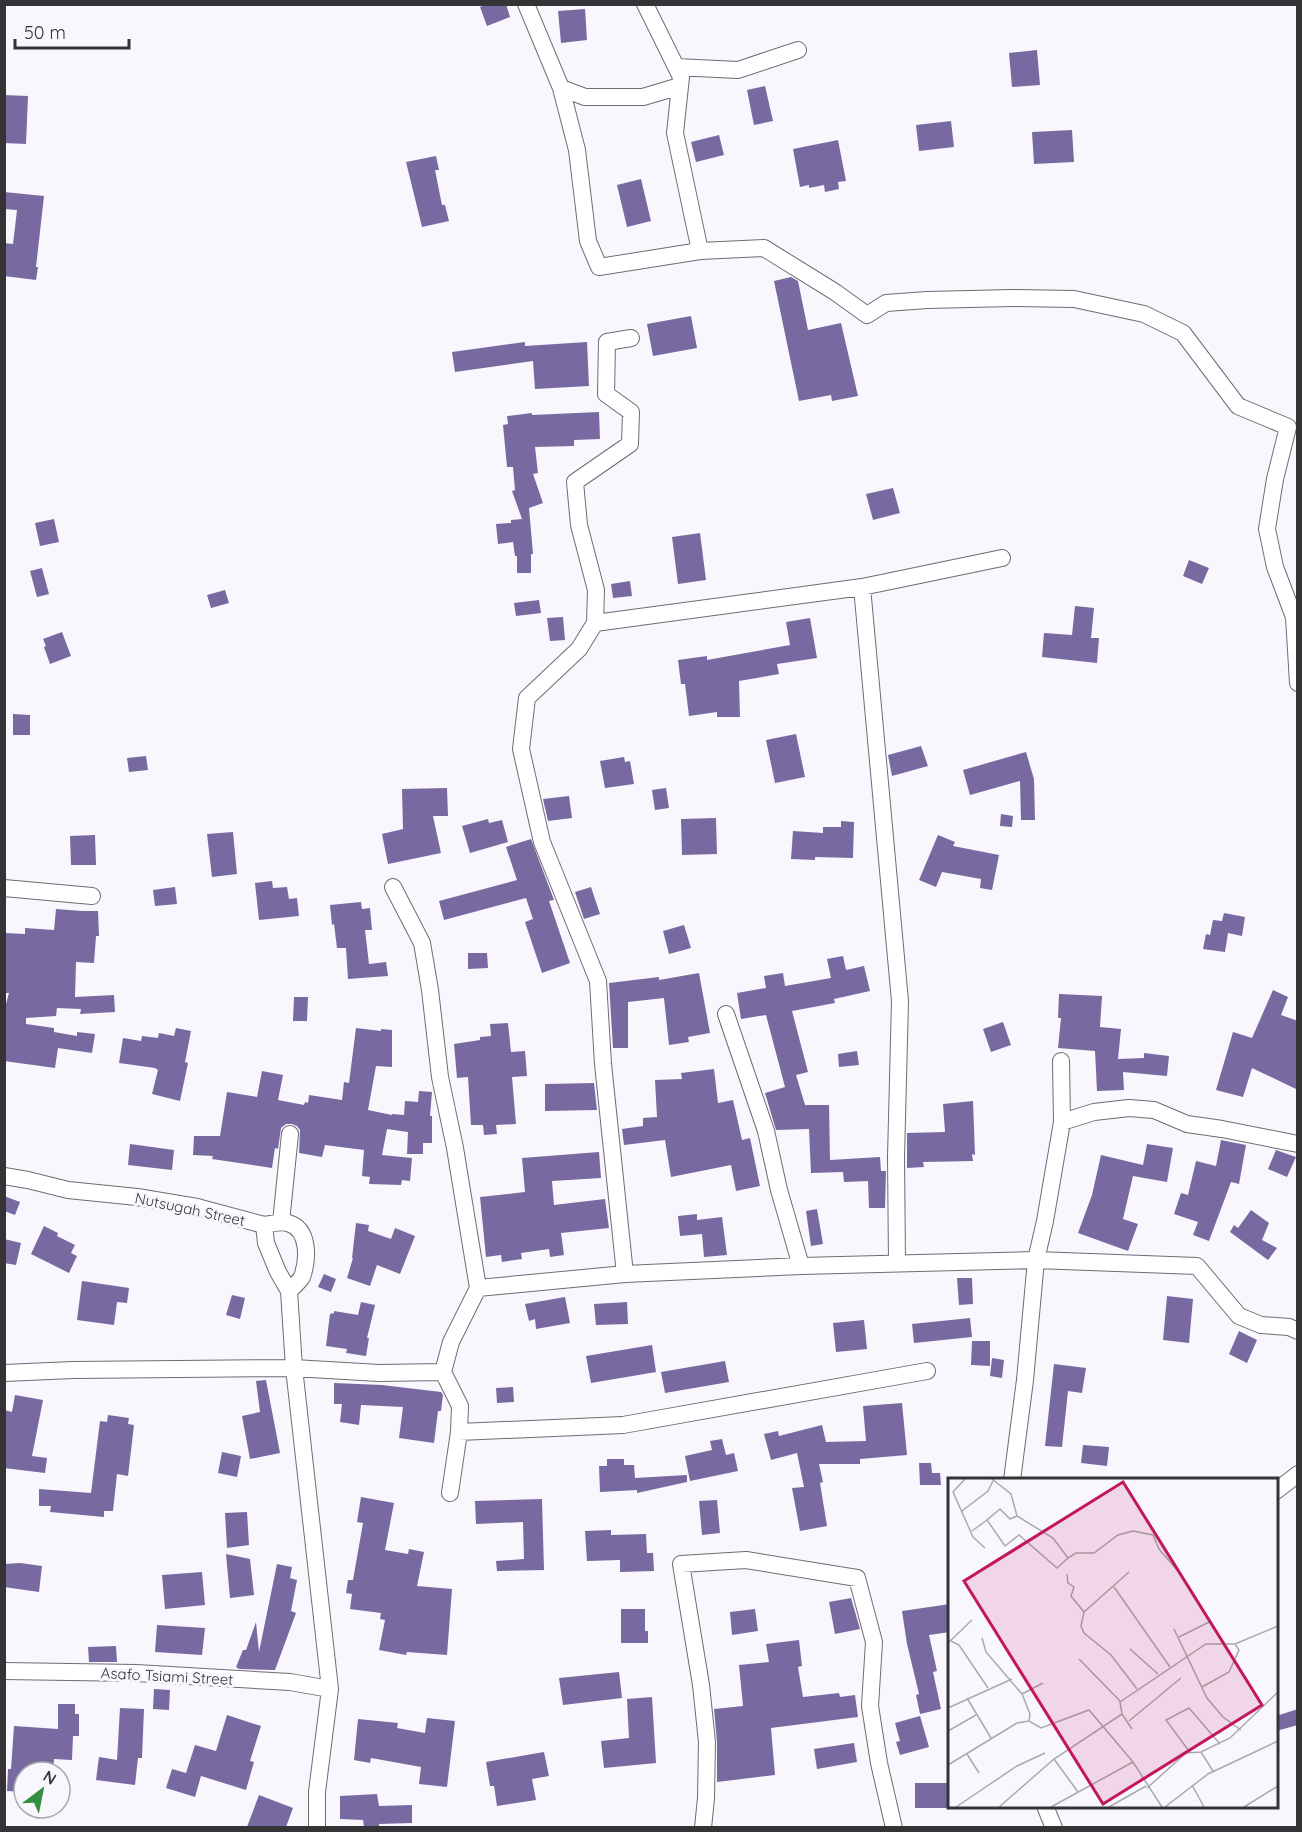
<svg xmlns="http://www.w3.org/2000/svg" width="1302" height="1832" viewBox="0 0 1302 1832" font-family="Quicksand,sans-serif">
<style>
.building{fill:#786aa1}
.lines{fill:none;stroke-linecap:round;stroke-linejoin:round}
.minor-casing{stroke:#6e6c72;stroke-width:18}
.minor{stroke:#fff;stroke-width:16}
.labels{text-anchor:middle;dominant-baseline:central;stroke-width:6;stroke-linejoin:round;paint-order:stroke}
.street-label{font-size:15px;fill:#343336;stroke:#f8f7fe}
.inset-road{fill:none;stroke:#aaa9ae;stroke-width:1.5}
.view{fill:#c2185b;fill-opacity:0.15;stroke:#c2185b;stroke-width:3}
.inset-edge{fill:none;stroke:#343336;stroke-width:3}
</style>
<rect width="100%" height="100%" fill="#f8f7fe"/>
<!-- building -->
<path class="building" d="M487 4H506L510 17 487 26 480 7Z
M585 9 587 40 561 43 558 11Z
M1037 50 1040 85 1012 87 1009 53Z
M765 86 773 121 754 125 747 90Z
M4 95 28 96 26 144 4 143Z
M951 121 954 147 919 151 916 125Z
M1072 130 1074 162 1034 164 1032 132Z
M719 135 724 155 696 162 691 142Z
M838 140 846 181 838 182 839 189 825 192 824 185 809 188V185L800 187 793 149Z
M436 156 439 170H435L442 205H445L449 221 422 227 406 162Z
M641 179 651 221 627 227 617 185Z
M4 192 44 196 36 267H38L36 280 4 276V243L13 244 17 210 4 209Z
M791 277 798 281 808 330 841 323 858 396 832 401 831 395 799 401 774 281Z
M691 316 697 348 653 356 647 324Z
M525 342V346L587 342 589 386 535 389 533 361 455 372 452 352Z
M599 412 600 439 574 440V446L535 447 538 473 533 474 543 503 529 508 533 554H531V573H517V556H515L513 542 498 544 496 524 511 523V520L522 519 512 491 515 490 513 467H507L503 425 508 424 507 416 532 413V415Z
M893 488 900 513 873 520 866 494Z
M54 519 59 542 40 546 35 523Z
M700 533 706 580 678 584 672 537Z
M1189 560 1209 568 1202 584 1183 576Z
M42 568 49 594 37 597 30 571Z
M630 581 632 596 613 598 611 584Z
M225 590 229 603 211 608 207 595Z
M539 600 541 613 516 616 514 603Z
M1075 606 1094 608 1091 638H1099L1097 663 1042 657 1044 633 1072 635Z
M563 617 565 640 550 641 547 618Z
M810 618 817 658 777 664 779 674 739 681 740 717H717V712L689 716 685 684H681L678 660 707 656V660L790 645 786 622Z
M62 632 71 656 50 664 44 647 46 646 43 639Z
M13 714 30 715V735H13Z
M796 734 805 777 775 783 766 740Z
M921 746 928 766 892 776 888 755Z
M1026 752 1034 779 1035 820H1021L1020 781 970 795 963 770Z
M146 756 148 770 129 772 127 758Z
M624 757 625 762 630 761 634 784 605 788 600 761Z
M447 788 448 816H433L441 853 388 864 382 834 403 829 402 789Z
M666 788 669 808 655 810 652 790Z
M569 796 572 818 548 821 543 799Z
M1001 814 1013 816 1012 827 1000 826Z
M716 818 717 854 682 855 681 819Z
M488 819 489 823 502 820 508 842 470 853 462 826Z
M841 821 854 822 853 858 815 857V860L791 859 793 831 823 833V827H841Z
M233 832 237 874 212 877 207 834Z
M95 835 96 865H71L70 836Z
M938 835 955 842 953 846 999 855 992 890 980 888 981 879 942 872 936 887 919 880Z
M531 839 554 900 549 901 570 963 542 973 525 922 533 919 526 898 444 920 439 901 517 880 506 847Z
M272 881 273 888 287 887 289 899 297 898 299 916 259 920 255 883Z
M175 887 177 904 155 906 153 890Z
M591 887 600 914 584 919 575 892Z
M361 902 362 909 370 908 372 930H365L369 964 386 962 388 976 348 979 346 948H337L334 924 332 925 330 905Z
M56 909 82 911H98L99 936H96L94 963 76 962 75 997 114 995 115 1012 80 1014 81 1009 57 1008 56 1016 26 1018V1024L54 1028V1032L77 1036V1032L95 1034 92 1053 58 1048 55 1068 4 1061V1011L9 993H4V933L25 934V928L54 930Z
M1224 913 1245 917 1242 936 1228 933 1225 952 1203 949 1206 934 1210 935 1213 920 1222 921Z
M684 925 691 948 669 954 663 931Z
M468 953H487L488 968 468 969Z
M843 956 846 970 864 966 870 991 834 999 835 1003 792 1011 808 1072 796 1075 805 1105H829L830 1160 880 1157 881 1171H886L885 1208H869L868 1181 844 1182 843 1172 811 1173 809 1129 776 1130 765 1093 785 1087 766 1015 741 1019 737 993 766 988 764 976 783 973 785 986 831 978 827 959Z
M699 973 710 1033 688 1037 689 1042 669 1045 664 998 628 1002V1048H613L609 983 659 977V980Z
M1273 990 1288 997 1281 1015 1298 1021V1090L1252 1068 1243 1097 1216 1090 1233 1032 1252 1038Z
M1059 994 1102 996 1100 1027 1121 1029 1118 1059 1144 1058V1053L1169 1056 1167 1076 1123 1072 1124 1090 1097 1091 1095 1051 1058 1048 1061 1018H1058Z
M294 997H308L307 1021H293Z
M1003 1022 1011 1045 991 1052 983 1029Z
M508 1023 511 1052 525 1051 527 1076 512 1077 516 1124 496 1125 497 1134 484 1135 483 1125H471L468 1077 457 1078 454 1044 480 1040V1037L491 1036 490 1024Z
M176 1028 191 1031 185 1062 188 1063 180 1101 152 1094 158 1070 155 1068 119 1063 123 1038 141 1041 142 1036 158 1038 159 1033 174 1036Z
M356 1028 381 1031V1029L392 1030V1067L376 1066 368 1110 392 1115V1114L404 1115 405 1101 418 1102 419 1091 432 1092 430 1116H432V1143H423V1154H407L408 1132 387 1129 382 1155 412 1158 410 1181 402 1180 401 1185 369 1184 370 1177 362 1176 364 1150 325 1145 322 1157 299 1153 300 1130 297 1126 292 1124H286L281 1128 278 1149 275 1148 272 1168 212 1159 213 1156 193 1155 194 1136H220L227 1092 257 1097 262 1071 283 1075 278 1100 304 1105 305 1102 308 1103 309 1095 342 1100 344 1082 349 1083Z
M857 1051 859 1065 839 1067 838 1054Z
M714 1069 718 1103 733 1100 742 1140 750 1138 760 1186 736 1191 731 1165 671 1177 665 1140 624 1145 622 1129 643 1126V1118L657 1117 655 1080 682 1079 681 1073Z
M594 1083 597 1110 545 1111V1084Z
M973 1101 975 1155 972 1154 973 1161 923 1162 924 1167 907 1168V1133L945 1132 943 1104Z
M1221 1140 1246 1145 1239 1184 1231 1182 1209 1241 1193 1235 1198 1222 1174 1214 1181 1193 1188 1195 1196 1161 1216 1166Z
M130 1144 174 1150 172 1170 128 1165Z
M1147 1144 1173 1148 1167 1182 1133 1176 1123 1219 1138 1224 1128 1251 1078 1233 1092 1195 1101 1155 1143 1165Z
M1276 1150 1296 1157 1287 1177 1268 1169Z
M599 1152 601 1178 552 1181 554 1205 605 1199 609 1228 561 1233 564 1255 550 1257 549 1249 521 1253 522 1259 502 1262 501 1255 486 1257 480 1197 525 1192 522 1158Z
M4 1196 20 1202 15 1215 4 1211Z
M817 1209 823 1244 811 1246 806 1211Z
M1251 1210 1269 1223 1262 1240 1277 1248 1268 1260 1230 1232 1234 1225 1238 1228Z
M697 1214V1220L722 1217 727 1255 704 1257 702 1234 680 1236 678 1216Z
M356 1223 369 1225 368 1231 391 1239 395 1228 415 1236 400 1274 377 1265 370 1286 347 1278 353 1258H352Z
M44 1226 58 1233 57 1236 75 1245 71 1253 77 1256 69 1273 31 1254Z
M4 1239 21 1243 16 1265 4 1263Z
M324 1274 336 1279 331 1292 318 1287Z
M957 1278H972L973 1304 959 1305Z
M82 1281 129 1288 127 1303 117 1302 114 1325 77 1320Z
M232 1295 245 1298 240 1319 226 1315Z
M1167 1296 1193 1299 1189 1343 1163 1340Z
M565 1297 570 1323 536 1329 535 1319 529 1321 525 1304Z
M361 1302 375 1305 367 1338H369L366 1356 346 1353 347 1349 326 1346 330 1314 334 1313V1311L358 1315Z
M627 1302 628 1324 596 1325 594 1304Z
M970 1318 972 1337 914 1343 912 1324Z
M864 1320 867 1349 836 1352 833 1323Z
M1239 1331 1257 1340 1247 1363 1229 1354Z
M972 1341H990V1366L971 1365Z
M652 1345 656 1372 591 1383 586 1356Z
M992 1358 1004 1360 1002 1378 990 1376Z
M725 1361 729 1382 665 1393 661 1372Z
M1054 1364 1086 1368 1082 1393 1068 1391 1062 1447 1045 1446Z
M266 1380 280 1453 250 1459 242 1416 260 1412 256 1381Z
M334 1383 382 1385 441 1392 443 1395 441 1411H438L434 1443 399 1438 403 1407 361 1405 359 1425 340 1422 342 1404H334Z
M513 1387 514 1402 497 1403 496 1388Z
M15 1395 43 1400 32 1456 47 1458 45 1473 4 1468V1410L12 1412Z
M902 1403 907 1455 860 1459V1464H819L823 1482 820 1483 827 1526 800 1531 792 1488 804 1487 797 1453 771 1460 764 1434 778 1431 779 1436 822 1425 826 1442 866 1441 863 1406Z
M108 1415 129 1418 128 1424 134 1425 128 1476 117 1474 113 1511H104V1517L50 1512 51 1506H39V1489L91 1493 100 1421 107 1422Z
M722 1439 726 1455 734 1453 738 1471 690 1481 685 1456 712 1450 710 1441Z
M1083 1445 1109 1447 1107 1466 1081 1463Z
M222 1452 241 1456 237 1477 218 1473Z
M607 1459H624V1465H634L635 1478 687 1475V1482L637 1493V1490L600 1492 599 1466H607Z
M919 1463H931L932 1473H940L941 1485H920Z
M361 1497 394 1503 385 1550 408 1554 409 1549 424 1552 417 1586 452 1589 447 1655 407 1652 406 1655 379 1650 385 1620 380 1619 381 1613 350 1609 352 1594 346 1593 348 1580H353L363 1523 357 1522Z
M542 1499 544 1570 497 1571 496 1561 524 1559 523 1522 476 1524 475 1501Z
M717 1500 720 1533 702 1535 699 1501Z
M247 1512 249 1545 227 1548 225 1513Z
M611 1530V1535L646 1534 647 1553H653L654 1571 620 1572V1560L587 1561 585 1531Z
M226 1554 250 1559 254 1595 230 1598Z
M20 1563 42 1566 39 1592 4 1587V1564Z
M277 1564 292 1567 290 1578 297 1580 291 1611 296 1613 275 1670 239 1669 236 1667 243 1650H246L256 1622 259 1652Z
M202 1572 205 1605 165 1609 162 1575Z
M851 1598 860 1629 835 1634 829 1602Z
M950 1604V1632L929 1635 937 1671 933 1672 941 1709 920 1714 916 1695 919 1694 907 1644 902 1611Z
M621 1609H645V1631H648V1643H621Z
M755 1609 758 1631 732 1635 730 1612Z
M157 1625 205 1628 202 1655 155 1652Z
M799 1640 802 1666 798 1667 803 1697 839 1693 840 1697 855 1695 858 1717 771 1728 775 1775 717 1782V1742L714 1709 743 1706 739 1665 769 1662 766 1644Z
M116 1646 117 1662H89L88 1647Z
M619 1672 622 1698 563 1705 559 1678Z
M154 1689 170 1690 169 1710 153 1709Z
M652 1697 656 1763 604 1768 601 1741 629 1738 627 1699Z
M58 1704H75V1714H79V1736H73L72 1760 54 1759 53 1772H24V1792L7 1791 8 1769H11L14 1726 58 1729Z
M120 1708 144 1709 142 1758H138L135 1785 96 1780 99 1757 117 1760Z
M1298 1709V1725L1276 1731V1716Z
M227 1715 261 1726 250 1761 254 1762 246 1790 201 1776 195 1797 166 1788 172 1769 186 1773 195 1745 216 1751Z
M920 1716 929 1747 900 1755 896 1742 900 1741 895 1723Z
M427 1718 455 1721 447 1787 419 1784 421 1767 371 1758 370 1763 354 1760 358 1719 398 1723 397 1728 425 1733Z
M854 1743 857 1762 817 1769 814 1749Z
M544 1752 549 1776 532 1779 536 1800 497 1806 494 1786H490L486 1762Z
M915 1783H950V1808H915Z
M377 1794 379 1806 412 1805V1823L379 1824V1827H364L363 1820 340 1819V1796Z
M259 1795 293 1808 286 1827H247Z"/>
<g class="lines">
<defs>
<path id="minor" d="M526 4 561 88 577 150 588 241 599 267 700 251
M645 4 681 77 675 133 700 251 764 248 835 292 867 315 886 303 927 300 1012 298 1074 299 1144 314 1183 333 1238 406 1288 427 1275 479 1267 529 1275 567 1294 617 1298 683
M676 67 738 70 798 50
M561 88 585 97H643L680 86
M862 587 900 1001 896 1157 897 1263
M595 623 862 587 1002 558
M393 887 422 943 430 990 440 1077 455 1148 478 1288
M4 888 92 896
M726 1014 766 1131 779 1190 801 1266
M1062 1122 1094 1112 1129 1108 1154 1110 1187 1124 1222 1129 1298 1144
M4 1176 28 1180 68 1190 137 1197 197 1207 264 1225 266 1243 278 1272 289 1291 294 1368 330 1689 317 1792V1828
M281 1222 290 1134
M264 1225C271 1224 281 1221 288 1223 310 1229 308 1260 302 1277 299 1282 293 1287 289 1291
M625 1274 603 1064 598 981 542 842 521 749 527 698 579 649 595 623 596 590 579 525 575 482 630 444 631 412 606 394 607 342 631 338
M4 1373 73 1370 294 1368 379 1373 443 1372
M459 1432 623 1425 927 1371
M1012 1480 1025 1380 1036 1260 1045 1221 1062 1122 1061 1061
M1276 1491 1298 1474
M450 1493 459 1432 460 1406 443 1372 451 1342 478 1288 625 1274 801 1266 1036 1260 1197 1266 1239 1316 1261 1325 1289 1327 1298 1331
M4 1671 136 1673 290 1682 330 1689
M1045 1806 1054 1828
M703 1828 706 1798 707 1742 701 1685 681 1564 746 1560 857 1578 874 1642 870 1706 879 1763 894 1828"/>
</defs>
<!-- minor casing -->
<use href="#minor" class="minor-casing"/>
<!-- minor -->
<use href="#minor" class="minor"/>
</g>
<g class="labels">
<!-- street labels -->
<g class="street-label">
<text transform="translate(190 1209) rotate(12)">Nutsugah Street</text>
<text transform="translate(167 1676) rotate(3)">Asafo Tsiami Street</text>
</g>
</g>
<!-- overview -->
<g transform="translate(948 1478)">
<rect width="330" height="330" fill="#f8f7fe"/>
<path class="inset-road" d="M17 1 5 14 25 59 37 70M44 1 63 16 69 38 105 60 120 80 128 75H146L170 57 185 53 205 57 211 71 230 93M14 33 40 13 45 3M69 38 62 41 52 31 39 42 57 68 71 57 109 90 120 80M24 53 39 42M119 96 120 105 126 109 123 118 136 134 133 148 136 155 163 177 189 211M166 109 222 189M136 134 181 94M226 151 259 220 275 239 293 252M231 159 263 143M34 160 38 174 74 216 82 236 81 243M3 163 11 167 40 210M0 165 24 142M287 166 330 148M182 171 210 196M131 181 172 223M74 216 95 205M19 220 43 260M0 230 64 201M181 243 233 200M184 251 174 236 172 224 258 166H287L291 172 281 194 254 209M0 253 28 237M241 273 218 242 241 230 272 266M253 274 265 293M19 276 31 295M106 281 130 314M0 287 69 245 81 243 93 250 141 232 185 284 214 329M244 307 256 329M199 310 238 275 253 274 282 260 330 214M8 329 69 288 97 275M51 329 106 281 174 236M103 329 185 284M161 329 198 308M217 329 260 296 330 263M296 329 330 308"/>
<path class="view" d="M175 4 314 227 155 326 16 103Z"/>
<rect width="330" height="330" class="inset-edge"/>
</g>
<!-- border -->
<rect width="1302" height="1832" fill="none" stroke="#343336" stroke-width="12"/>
<!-- north arrow -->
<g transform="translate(42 1790) rotate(32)"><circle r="28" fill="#f8f7fe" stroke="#aaa9ae" stroke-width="1.5"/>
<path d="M0-4.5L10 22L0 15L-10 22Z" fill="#358f40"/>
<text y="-9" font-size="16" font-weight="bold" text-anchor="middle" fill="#343336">N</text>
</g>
<!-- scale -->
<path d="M15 39v9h114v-9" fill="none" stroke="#343336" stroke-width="3"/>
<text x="24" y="39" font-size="18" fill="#343336" stroke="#f8f7fe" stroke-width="4.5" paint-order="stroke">50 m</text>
</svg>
